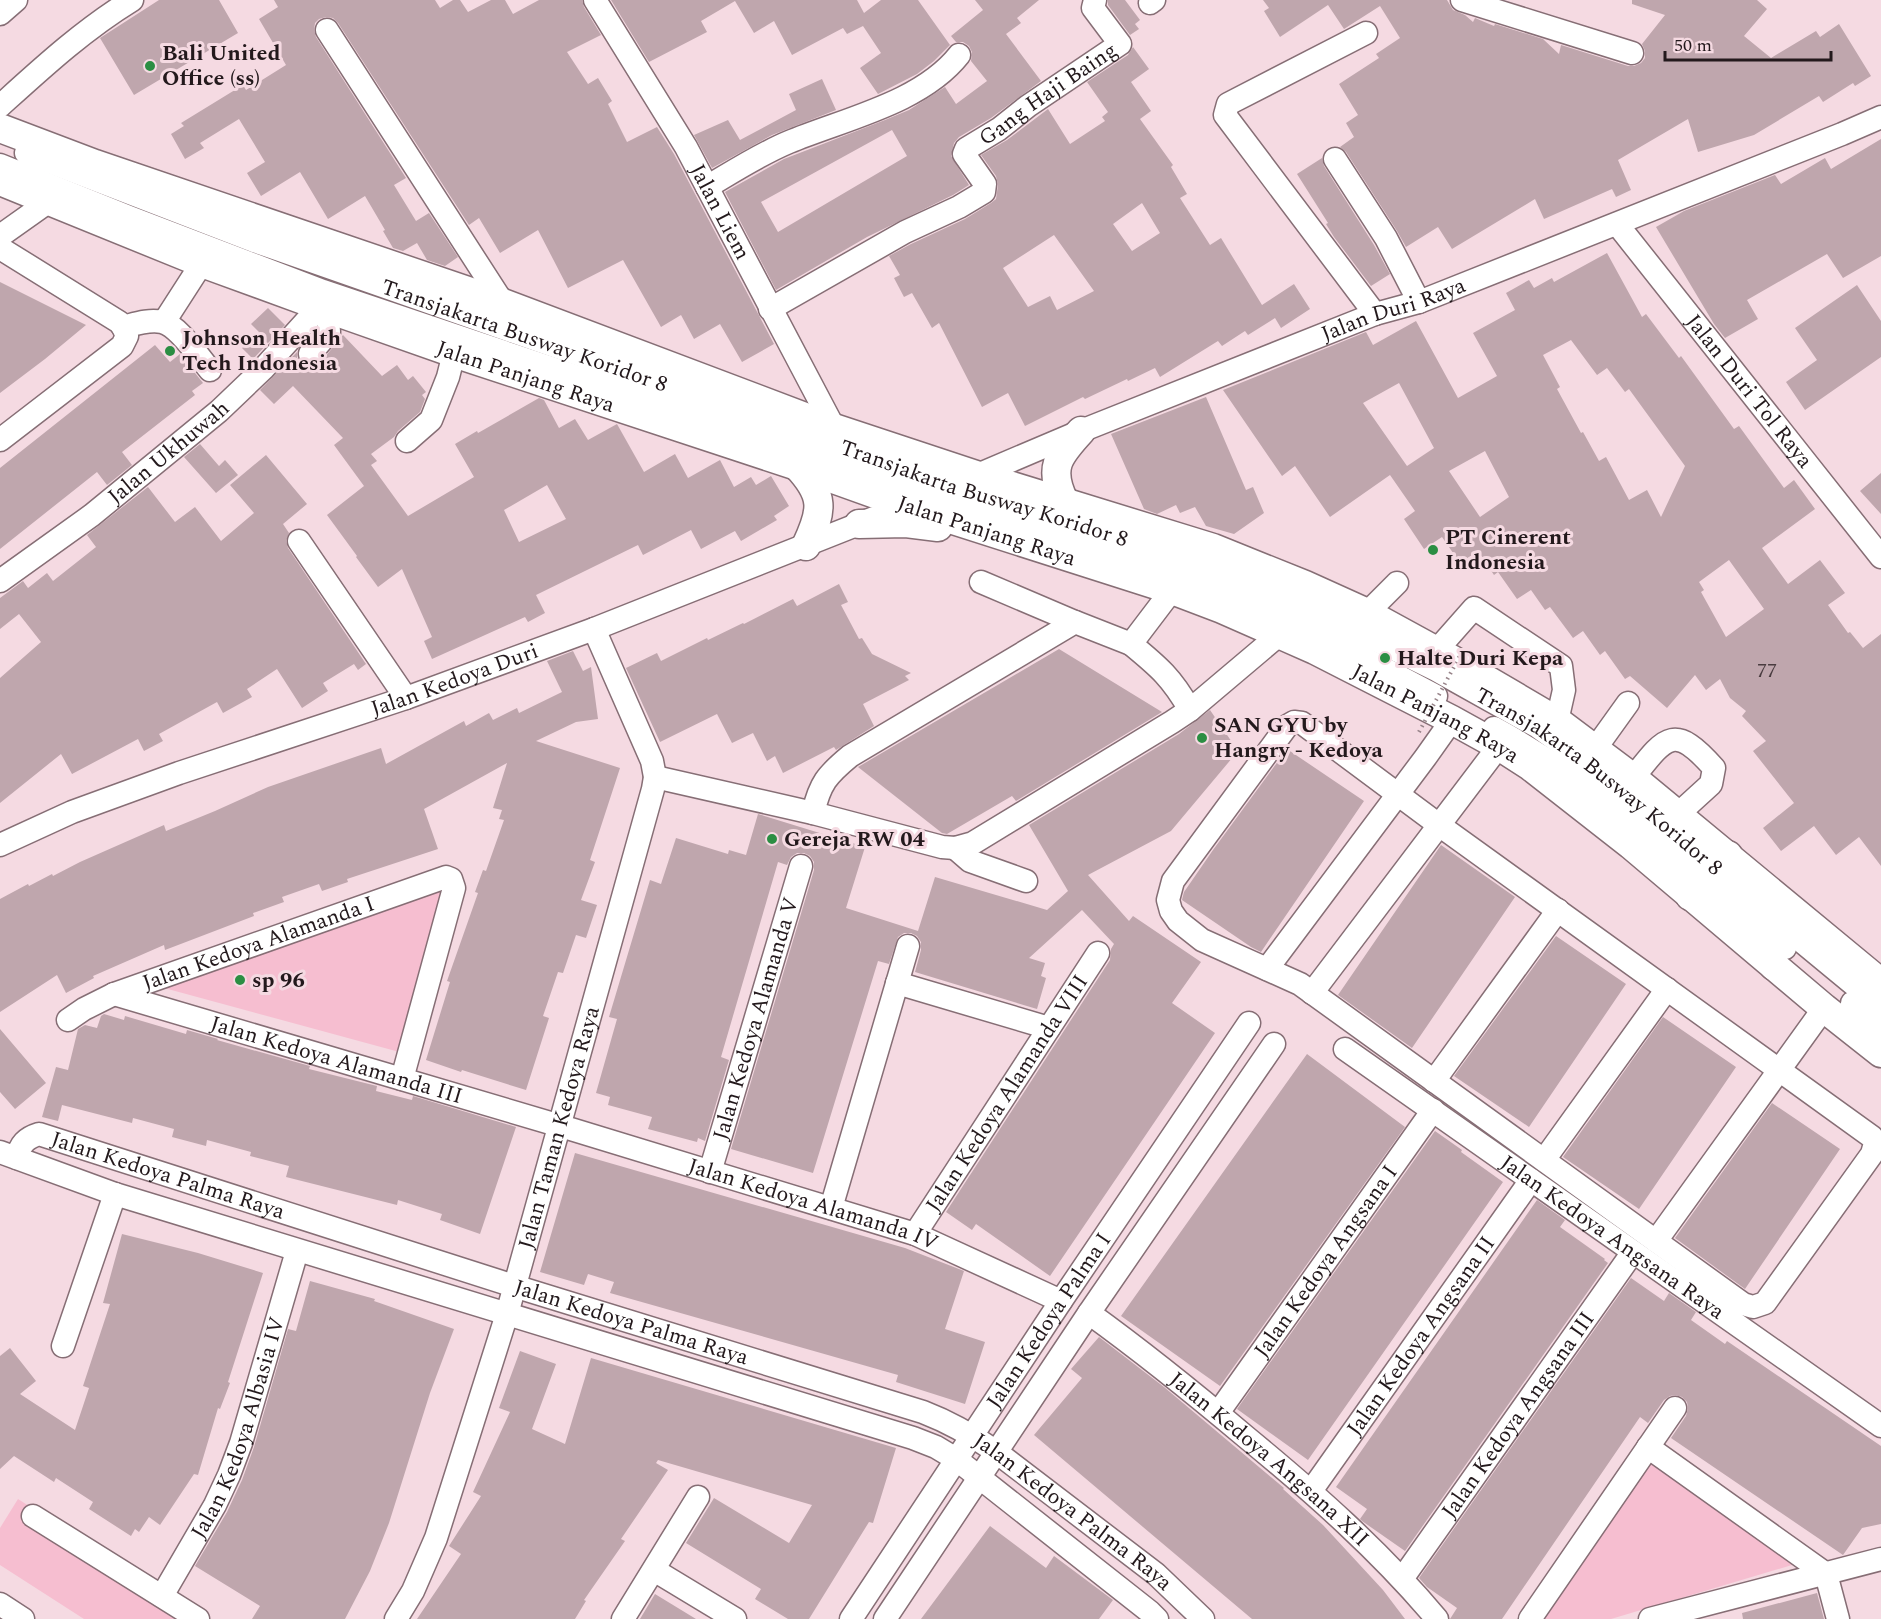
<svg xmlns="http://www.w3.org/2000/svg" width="1881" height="1619" viewBox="0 0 1881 1619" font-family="Spectral,serif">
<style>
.green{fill:#f6bed0}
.building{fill:#bfa6ad;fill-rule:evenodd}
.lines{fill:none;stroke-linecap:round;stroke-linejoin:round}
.minor-casing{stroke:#866e75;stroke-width:25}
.major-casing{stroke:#866e75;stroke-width:31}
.minor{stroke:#fff;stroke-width:22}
.major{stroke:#fff;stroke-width:28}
.path-bridge{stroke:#98848a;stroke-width:4;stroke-dasharray:1.5 4.5;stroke-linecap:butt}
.poi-dot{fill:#2b8e43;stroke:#f5dae2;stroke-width:2}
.labels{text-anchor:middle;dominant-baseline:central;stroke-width:6;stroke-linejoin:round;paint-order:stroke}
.number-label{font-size:20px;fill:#4a3c40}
.poi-label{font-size:22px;font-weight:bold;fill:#23191c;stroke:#f5dae2;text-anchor:start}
.street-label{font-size:22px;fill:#23191c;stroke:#f5dae2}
</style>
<rect width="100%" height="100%" fill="#f5dae2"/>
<!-- green -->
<path class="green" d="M453 874 403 1053 142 982Z
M1651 1444 1802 1562 1611 1619H1534Z
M18 1499 205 1619H84L0 1565V1528Z"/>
<!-- building -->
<path class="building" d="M159 0H219L238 33 134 95 100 38Z
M274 0H435L440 8 453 0H460L468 12 491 0H505L513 14 539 0H582L584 7 601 35 567 52 588 84 598 78 612 101 608 104 627 142 657 127 674 154 774 344 742 362 720 324 694 339 681 315 661 327 623 260 568 288 538 230 500 253 479 218 469 225 338 23 333 18 326 17 319 19 315 23 314 30 316 37 406 178 394 185 416 221 429 213 458 257 445 266 427 260 417 243 403 251 393 248 383 231 385 230 365 196 328 219 300 172 261 196 247 173 265 162 239 119 200 143 204 148 185 159 171 134 184 126 181 123 243 85 246 90 286 65 259 19 278 7Z
M611 0H857L864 13 881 0H918L950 45 934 61 917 74 878 94 860 68 881 53 863 26 847 34 843 28 792 55 774 21 754 33 735 1 701 21 707 32 649 62Z
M975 0H1039L1017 18 1021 23 1006 34 1041 81 991 118 959 137 954 143 951 156 969 185 953 195 867 237 776 290 725 192 784 159 885 120 909 110 945 87 956 104 987 81 971 61 972 52 969 46 963 42H956L951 36 983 10ZM892 130 907 156 778 232 761 202Z
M1108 0H1125L1140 20 1135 24 1139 29 1130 35 1108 5Z
M1263 0H1447L1453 10 1465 15 1473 22 1475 18 1494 26 1495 24 1543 39 1559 54 1561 45 1628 66H1634L1641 63 1645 58V51L1642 44 1665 15 1632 4V0H1757L1767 9 1744 36 1771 58 1816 31 1820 37 1839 24 1871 76 1855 86 1853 83 1823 102 1819 96 1754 135 1698 152 1688 119 1618 160 1631 190 1616 197 1612 189 1544 219 1535 199 1452 249 1438 227 1406 247 1397 231 1346 152 1340 147 1354 137 1346 123 1358 115 1339 84 1379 58 1376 54 1400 38 1380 6 1344 29 1328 5 1280 37 1264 11 1269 8Z
M1133 47 1149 69 1131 82 1151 111 1140 119 1173 165 1171 167 1187 194 1180 198 1210 245 1221 238 1262 305 1294 284 1310 309 1281 328 1275 318 1248 335 1245 331 1222 346 1218 341 1160 377 1155 368 1128 381 1127 379 1085 399 1083 397 1025 426 1008 393 982 407 939 323 932 328 912 293 904 297 894 278 900 275 889 256 911 244 965 219 991 203 996 199 998 185 996 176 981 155 1007 140 1048 109 1070 144 1105 121 1102 117 1108 112 1087 82 1128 55ZM1142 203 1160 233 1132 251 1113 224ZM1054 235 1094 291 1057 310 1050 296 1028 307 1003 268Z
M822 79 836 110 772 135 712 168 694 135 728 120 740 140 796 110 789 94Z
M1881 139V256L1843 278 1827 254 1747 300 1758 319 1725 338 1714 324 1656 227 1684 211 1775 175 1781 184 1825 158 1831 169Z
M1322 158 1324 166 1374 245 1390 274 1371 286 1334 237 1326 224 1328 223 1297 174Z
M1607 253 1642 317 1646 314 1679 358 1681 356 1734 429 1739 426 1784 488 1794 480 1815 509 1762 548 1788 584 1820 560 1845 593 1828 605 1848 633 1850 632 1863 648 1881 634V866L1859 837 1836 855 1814 826 1781 851 1763 828 1794 803 1753 751 1766 741 1742 716 1746 711 1730 698 1720 679 1706 690 1695 675 1667 708 1630 676 1625 679 1605 651 1600 655 1583 631 1573 638 1550 607 1545 610 1531 590 1517 599 1498 572 1494 575 1478 551 1460 563 1442 537 1424 549 1404 519 1415 511 1390 475 1330 517 1295 466 1282 476 1223 390 1366 332 1373 345 1416 321 1458 398 1497 376 1473 333 1515 310 1506 293 1529 280 1534 288 1552 278 1554 282ZM1571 340 1597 375 1607 368 1625 392 1629 389 1685 466 1661 517 1647 490 1629 500 1606 457 1599 461 1583 432 1581 433 1557 389 1560 387 1543 355ZM1399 383 1434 448 1407 466 1363 403ZM1485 451 1509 497 1480 517 1449 471ZM1729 560 1764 609 1726 637 1701 592 1704 590 1699 582Z
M0 282 86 325 45 359 0 393Z
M1857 285 1881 321V357L1805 410 1786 382 1817 360 1795 328Z
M268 308 285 325 253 359 242 348 259 332 251 324Z
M343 335 382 376 397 365 408 380 413 376 426 392 422 395 425 399 420 412 398 431 394 437 371 454 377 461 371 465 408 516 474 477 455 444 477 431 478 433 539 398 544 400 559 428 575 419 588 440 617 424 644 472 675 454 688 478 720 460 734 487 751 477 756 485 771 476 789 506 774 516 777 520 741 541 735 531 701 549 691 530 643 555 638 545 536 595 545 613 528 622 525 617 432 659 424 641 432 637 402 569 378 587 356 557 357 556 327 515 364 486 334 445 343 438 293 386 274 404 260 390 297 352V358L301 364 307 367H314L320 363ZM547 485 566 519 519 542 504 510Z
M155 345 170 362 180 354 203 383 192 391 195 395 122 452 132 465 107 485 97 472 0 549V468Z
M1206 397 1246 490 1253 487 1264 513 1234 534 1206 526 1195 507 1180 513 1176 505 1157 514 1144 509 1111 434Z
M200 444 219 466 225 460 238 475 216 493 184 457Z
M266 455 307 504 283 524 289 533 286 541 288 548 366 664 358 670 354 664 323 683 328 691 302 708 277 669 247 689 252 697 223 713 217 702 159 734 163 741 144 751 138 739 72 774 61 754 0 803V678L41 642 19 614 0 629V598L23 581 28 588 47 573 53 581 96 547 87 535 148 487 175 522 195 507 221 541 254 513 230 485Z
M1881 473V514L1860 491Z
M839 584 848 602 841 605 859 639 862 638 872 654 911 673 905 676 909 680 863 704 874 726 836 750 834 747 783 773 775 756 767 761 753 733 732 743 717 714 660 742 626 668 657 653 661 661 707 638 708 640 743 623 744 624 793 599 797 606Z
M1059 649 1162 712 1016 801 1012 796 947 834 942 833 858 767Z
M573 651 583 671 591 667 598 719 576 722 536 741 620 768 590 860 595 862 581 900 597 905 586 938 576 935 563 973 558 972 543 1016 549 1018 526 1090 462 1070 461 1072 426 1060 450 982 447 981 478 893 475 892 483 870 486 871 504 820 499 819 502 810 493 808 507 763 424 809 438 849 347 879 348 882 322 891 319 884 282 897 284 902 253 913 254 916 165 950 164 945 93 976 94 978 66 993 57 975 0 1012V899L28 884 29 886 52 874 53 876 80 862 164 825 166 831 215 811 268 787 381 748 386 764 464 721 466 726 489 713 493 720 517 708 519 713 562 692 547 661Z
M1210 710 1238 751 1171 831 1088 875 1129 921 1133 916 1201 962 1172 1003 1215 1033 1050 1276 976 1224 972 1230 946 1212 1110 960 1111 949 1114 944 1082 910 1029 958 1045 963 1041 976 1046 978 1037 1009 915 972 921 950V942L917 936 911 933H904L898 937 889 964 878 961 813 1173 731 1149 814 870V862L810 856 804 853H797L791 857 787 865 778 862 721 1057 729 1060 705 1141 698 1138 697 1142 648 1129 652 1117 608 1105 610 1097 596 1093 617 1019 609 1017 650 880 661 884 676 838 728 854 729 850 746 855 758 814 865 847 846 908 918 931 935 877 1047 910 1068 891 1029 825 1179 734Z
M1287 749 1364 801 1261 952 1251 947 1182 900 1184 892 1213 850Z
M1441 845 1515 897 1412 1048 1338 995Z
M1556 936 1626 984 1529 1127 1454 1076Z
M104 1014 124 1020 125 1016 186 1034 187 1030 218 1039 217 1040 310 1066 309 1069 377 1086 376 1091 412 1100 413 1096 516 1127 480 1234 440 1220 442 1214 398 1200 397 1205 286 1177 289 1166 250 1156 251 1152 207 1140 206 1146 172 1137 174 1129 133 1118 132 1123 62 1105 58 1121 42 1117 56 1067 68 1070 78 1029 85 1025 97 1028 101 1016Z
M1663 1017 1736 1067 1639 1209 1563 1157Z
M0 1029 46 1083 15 1109 0 1092Z
M1307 1054 1405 1127 1220 1386 1121 1316Z
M1772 1103 1840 1149 1745 1289 1675 1238Z
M1435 1131 1462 1150 1461 1152 1503 1182 1308 1460 1237 1409Z
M575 1153 905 1248 964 1271 945 1329 985 1342 965 1404 896 1382 898 1375 610 1293 614 1282 588 1274 584 1285 540 1272Z
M1537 1200 1565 1220 1560 1227 1605 1259 1604 1260 1608 1263 1405 1551 1362 1521 1360 1519 1367 1509 1336 1487Z
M122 1234 198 1253 263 1273 228 1382 230 1383 220 1409 218 1408 198 1475 194 1474 160 1525 149 1517 139 1532 135 1529 131 1536 89 1509 93 1502 56 1478 54 1482 14 1456 0 1469V1356L10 1348 36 1381 20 1394 75 1430 89 1388 83 1386 110 1304 103 1303Z
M1631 1278 1664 1301 1669 1293 1696 1312 1691 1320 1725 1344 1727 1341 1881 1446V1524L1862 1528 1843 1555 1671 1438 1686 1416 1688 1408 1687 1402 1682 1397 1675 1395 1670 1396 1664 1400 1648 1423 1640 1417 1502 1619H1450L1457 1608 1427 1587 1419 1578Z
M310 1281 375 1299 374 1301 454 1329 430 1393 389 1523 370 1571 345 1619H252L260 1606 195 1566 227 1512 242 1480 254 1447 288 1329 296 1331Z
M1099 1337 1164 1387 1284 1488 1283 1489 1323 1525 1383 1590 1405 1619H1252L1034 1435 1082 1378 1071 1369Z
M520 1351 556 1364 532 1429 565 1444 591 1358 896 1448 873 1523 869 1522 809 1619H788L755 1599 761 1589 686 1543 714 1498 789 1543 812 1505 658 1460 656 1463 668 1470 621 1539 625 1541 584 1600 586 1601 575 1619H417L461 1554 449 1546 481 1496 473 1492 510 1412 499 1408Z
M990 1526 1046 1568 1054 1556 1113 1600 1099 1619H921Z
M1817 1593 1824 1619H1743L1742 1613Z
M655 1594 696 1619H640Z"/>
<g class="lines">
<defs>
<g id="minor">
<path id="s1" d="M595 0 686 147 834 428"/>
<path d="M1462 0 1632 53"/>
<path d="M1150 3 1154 0"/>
<path d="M0 14 16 0"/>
<path d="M327 30 503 303"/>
<path d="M1366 33 1228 104 1225 115 1375 314"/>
<path d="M0 106C42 68 83 30 132 0"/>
<path id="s2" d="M26 153 254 241 883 461 951 486 1056 517 1180 557 1260 587 1351 628 1436 670 1538 727 1592 766 1674 832 1784 927 1881 1007"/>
<path d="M1335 159 1386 238 1419 302"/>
<path d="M0 165 129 217 323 291 929 495 1188 578 1332 641 1436 696"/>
<path d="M707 187C734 171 760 154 789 142 844 119 921 103 959 55"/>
<path id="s3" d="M1617 224 1881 557"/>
<path d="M0 236 48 202"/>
<path d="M0 248 119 322 123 327 127 336 122 346 0 440"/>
<path id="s4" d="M770 309 905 232 959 207 984 192 985 184 964 154 966 149 999 129 1028 106 1120 44 1093 8 1095 0"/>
<path d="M164 322 202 263"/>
<path d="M123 327C135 324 149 319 162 322 179 326 198 356 210 370"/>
<path d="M310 354 329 332 327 308"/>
<path d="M407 441 431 420 448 377 454 353"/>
<path id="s5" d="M968 479 1081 431 1375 314 1419 302 1842 134 1881 117"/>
<path d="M299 541 406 698"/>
<path id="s6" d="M0 581 92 515 219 411 263 369 320 306"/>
<path d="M981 582 1075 622"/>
<path d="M1367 613 1397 583"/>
<path d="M1131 644C1159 667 1172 678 1190 710"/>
<path d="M1436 651 1474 608 1561 666 1564 690 1557 721"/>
<path d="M1294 722 1302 723 1439 825 1872 1137 1875 1143 1872 1154 1765 1303 1753 1307 1743 1304 1300 984 1202 940 1178 921 1171 911 1168 900 1173 881 1287 726Z"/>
<path d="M1494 728C1601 786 1691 871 1785 948"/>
<path d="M1595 749 1628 703"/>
<path d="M655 777 813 813 942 847 955 848 973 843 1172 722 1190 710 1280 634"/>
<path d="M1633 778C1666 736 1674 723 1714 768L1711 784 1677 815"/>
<path d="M813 813C820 783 827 775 850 756L1075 622 1131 644 1172 590"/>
<path id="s7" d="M0 845 72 812 179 773 406 698 594 629 874 518"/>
<path d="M955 848 970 861 1026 881"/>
<path d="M1267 969 1425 758 1452 720"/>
<path d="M897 983 1049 1028"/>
<path d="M1312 993 1499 746"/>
<path id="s8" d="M114 994 574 1130 915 1234 1061 1301"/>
<path d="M1852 1003 1881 1027"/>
<path id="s9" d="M68 1020 84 1009 114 994 446 877 451 879 454 888 402 1079"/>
<path id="s10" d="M1345 1049 1881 1426"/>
<path d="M1434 1081 1558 910"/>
<path d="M0 1152 115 1194 913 1438 936 1447 956 1459 1150 1612 1157 1619"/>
<path id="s11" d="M17 1158C20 1144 26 1138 39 1134L514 1286 923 1412C949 1422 972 1435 995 1451L1156 1574 1203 1619"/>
<path d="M1544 1160 1667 989"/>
<path id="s12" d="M710 1172 801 866"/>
<path d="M831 1208 908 946"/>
<path id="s13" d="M915 1234 1098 953"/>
<path d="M1656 1241 1824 1008"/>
<path id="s14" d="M1089 1313C1143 1352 1195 1394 1246 1437 1314 1493 1380 1551 1437 1619"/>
<path d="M63 1346 115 1194"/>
<path id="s15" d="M1218 1413 1433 1110"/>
<path d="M1648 1447 1826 1574 1838 1619"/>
<path id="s16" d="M1311 1491 1531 1180"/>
<path d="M33 1516 198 1619"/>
<path d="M654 1570 735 1619"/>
<path id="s17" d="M1402 1579 1633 1252"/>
<path id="s18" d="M162 1596 215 1505 229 1475 241 1443 297 1251"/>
<path d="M0 1604 23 1619"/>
<path id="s19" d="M396 1619 413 1591 436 1538 507 1314 653 789 655 777 652 761 594 629"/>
<path d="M623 1619 698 1497"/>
<path id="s20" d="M851 1619 1061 1301 1249 1023"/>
<path d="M885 1619 1089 1313 1274 1044"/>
<path d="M1530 1619 1675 1408"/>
<path d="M1650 1619 1881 1559"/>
</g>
<g id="major">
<path d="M0 128 95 164 503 303 834 428 976 475 1213 548 1305 585 1367 613 1453 660 1557 721 1633 778 1881 983"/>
<path id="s21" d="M0 181 202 263 320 306 454 353 797 466 906 505 1172 590 1222 609 1315 650 1452 720 1499 746 1530 766 1631 845 1824 1008 1881 1053"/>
<path d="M797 466C825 496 823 510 806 546"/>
<path d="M1064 501C1048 468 1058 456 1081 431"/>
<path d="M859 524 906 523 938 527"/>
<path d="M1690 896C1726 912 1749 889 1728 855"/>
<path d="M1774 966C1765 948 1774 923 1798 924 1803 924 1808 926 1812 927"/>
</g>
</defs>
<!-- minor casing -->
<use href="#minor" class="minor-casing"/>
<!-- major casing -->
<use href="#major" class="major-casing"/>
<!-- minor -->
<use href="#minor" class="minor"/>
<!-- major -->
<use href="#major" class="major"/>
<!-- path-bridge -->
<path class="path-bridge" d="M1419 732 1463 650"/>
</g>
<!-- markers -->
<g class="poi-dot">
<circle cx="150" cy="66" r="6"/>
<circle cx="170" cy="351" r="6"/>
<circle cx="1433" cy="550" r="6"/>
<circle cx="1385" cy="658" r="6"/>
<circle cx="1202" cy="738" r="6"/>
<circle cx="772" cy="839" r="6"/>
<circle cx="240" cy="980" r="6"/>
</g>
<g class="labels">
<!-- number labels -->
<g class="number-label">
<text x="1767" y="671">77</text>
</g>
<!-- poi labels -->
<g class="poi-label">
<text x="162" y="53">Bali United<tspan x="162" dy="25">Office (ss)</tspan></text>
<text x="182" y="338">Johnson Health<tspan x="182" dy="25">Tech Indonesia</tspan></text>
<text x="1445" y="537">PT Cinerent<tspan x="1445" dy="25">Indonesia</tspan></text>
<text x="1397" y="658">Halte Duri Kepa</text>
<text x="1214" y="725">SAN GYU by<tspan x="1214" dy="25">Hangry - Kedoya</tspan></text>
<text x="784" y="839">Gereja RW 04</text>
<text x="252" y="980">sp 96</text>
</g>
<!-- street labels -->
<g class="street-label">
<text stroke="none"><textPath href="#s4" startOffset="393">Gang Haji Baing</textPath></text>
<text stroke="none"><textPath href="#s1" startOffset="246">Jalan Liem</textPath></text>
<text stroke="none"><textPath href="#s5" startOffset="458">Jalan Duri Raya</textPath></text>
<text stroke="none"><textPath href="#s2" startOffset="531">Transjakarta Busway Koridor 8</textPath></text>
<text stroke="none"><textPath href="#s21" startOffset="561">Jalan Panjang Raya</textPath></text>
<text stroke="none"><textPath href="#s3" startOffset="213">Jalan Duri Tol Raya</textPath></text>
<text stroke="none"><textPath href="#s6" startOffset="212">Jalan Ukhuwah</textPath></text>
<text stroke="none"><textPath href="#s2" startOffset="1017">Transjakarta Busway Koridor 8</textPath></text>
<text stroke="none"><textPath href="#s21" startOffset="1047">Jalan Panjang Raya</textPath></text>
<text stroke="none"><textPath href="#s7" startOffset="484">Jalan Kedoya Duri</textPath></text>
<text stroke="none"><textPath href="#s21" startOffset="1533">Jalan Panjang Raya</textPath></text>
<text stroke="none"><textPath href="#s2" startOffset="1701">Transjakarta Busway Koridor 8</textPath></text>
<text stroke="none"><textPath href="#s9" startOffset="206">Jalan Kedoya Alamanda I</textPath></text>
<text stroke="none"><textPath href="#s12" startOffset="160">Jalan Kedoya Alamanda V</textPath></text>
<text stroke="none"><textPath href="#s8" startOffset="232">Jalan Kedoya Alamanda III</textPath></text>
<text stroke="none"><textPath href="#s13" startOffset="168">Jalan Kedoya Alamanda VIII</textPath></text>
<text stroke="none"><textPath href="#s19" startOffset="519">Jalan Taman Kedoya Raya</textPath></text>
<text stroke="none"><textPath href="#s11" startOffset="170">Jalan Kedoya Palma Raya</textPath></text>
<text stroke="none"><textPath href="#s8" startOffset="730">Jalan Kedoya Alamanda IV</textPath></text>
<text stroke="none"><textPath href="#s10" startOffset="327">Jalan Kedoya Angsana Raya</textPath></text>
<text stroke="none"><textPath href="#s15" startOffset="186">Jalan Kedoya Angsana I</textPath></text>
<text stroke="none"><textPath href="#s20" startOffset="358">Jalan Kedoya Palma I</textPath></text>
<text stroke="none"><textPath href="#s11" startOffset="656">Jalan Kedoya Palma Raya</textPath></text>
<text stroke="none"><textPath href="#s16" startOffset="190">Jalan Kedoya Angsana II</textPath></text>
<text stroke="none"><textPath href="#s17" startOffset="201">Jalan Kedoya Angsana III</textPath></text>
<text stroke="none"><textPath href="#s18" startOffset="186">Jalan Kedoya Albasia IV</textPath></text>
<text stroke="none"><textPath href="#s14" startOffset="232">Jalan Kedoya Angsana XII</textPath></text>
<text stroke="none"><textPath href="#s11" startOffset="1142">Jalan Kedoya Palma Raya</textPath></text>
</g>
</g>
<!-- scale -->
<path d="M1665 51v9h166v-9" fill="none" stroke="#23191c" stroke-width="3"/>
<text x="1674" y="51" font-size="18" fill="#23191c" stroke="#f5dae2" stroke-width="4.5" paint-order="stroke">50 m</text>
</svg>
